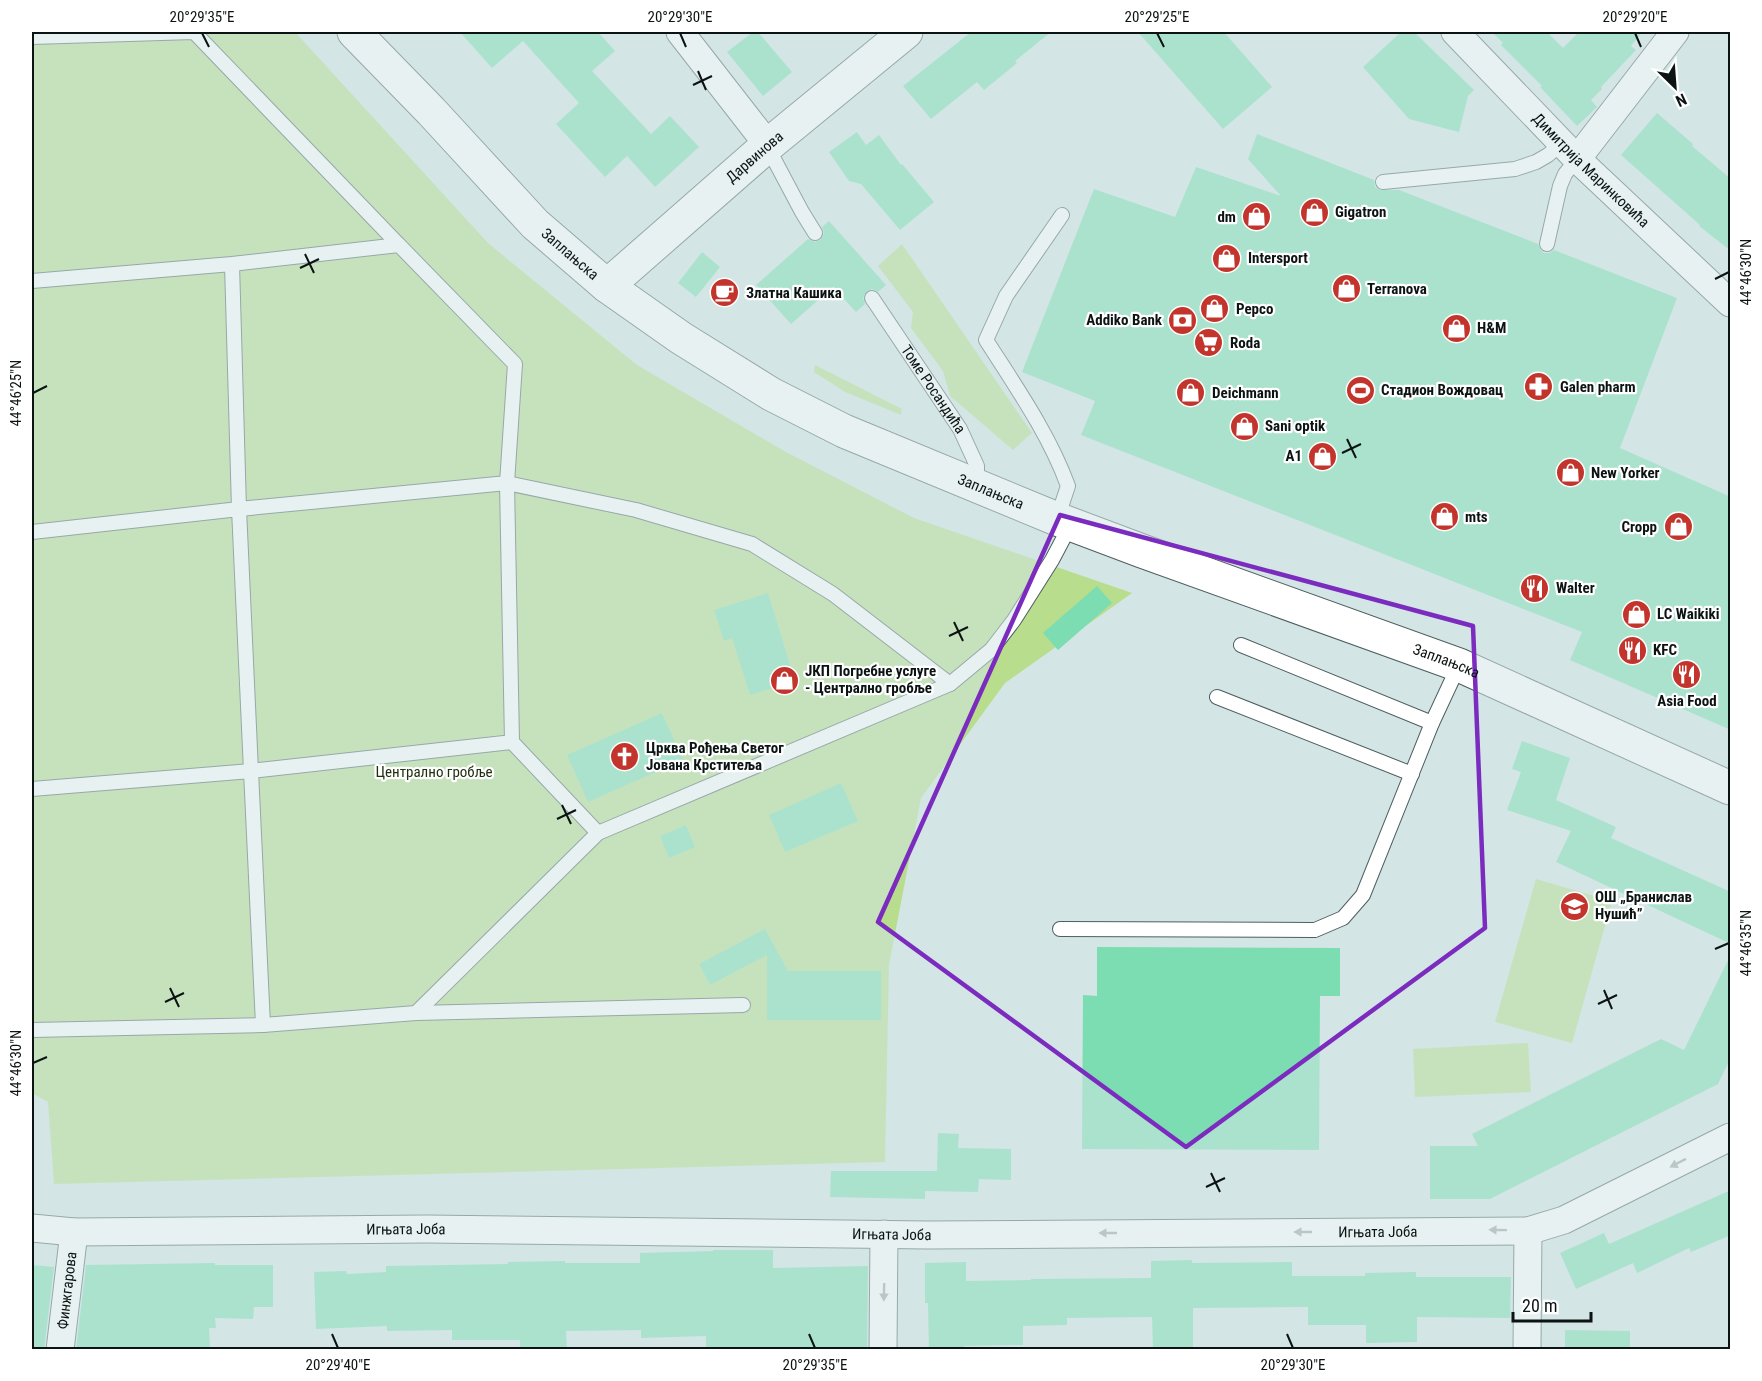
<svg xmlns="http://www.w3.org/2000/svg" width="1762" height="1381" viewBox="0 0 1762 1381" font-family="'Roboto Condensed',sans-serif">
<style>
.green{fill:#b7dd8d}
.building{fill:#7bddb1}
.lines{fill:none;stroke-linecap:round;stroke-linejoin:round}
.service-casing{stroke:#4e5e5e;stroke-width:16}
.minor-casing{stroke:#4e5e5e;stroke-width:29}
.tertiary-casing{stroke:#4e5e5e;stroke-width:35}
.secondary-casing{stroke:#4e5e5e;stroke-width:35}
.service{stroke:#fff;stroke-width:14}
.minor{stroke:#fff;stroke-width:27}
.tertiary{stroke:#fff;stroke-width:33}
.secondary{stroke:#fff;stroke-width:33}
.oneway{fill:#9ea1a1}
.marked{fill:none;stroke:#7b2cbf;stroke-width:4.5;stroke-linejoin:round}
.ticks{fill:none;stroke:#0c1313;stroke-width:2}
.labels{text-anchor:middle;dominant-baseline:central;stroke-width:4.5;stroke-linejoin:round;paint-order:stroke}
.street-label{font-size:15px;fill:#0c1313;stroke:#fff}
.poi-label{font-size:15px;font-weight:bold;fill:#0c1313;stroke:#fff;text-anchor:start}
.park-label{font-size:15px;fill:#202f0e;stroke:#fff}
.neatline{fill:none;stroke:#0c1313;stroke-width:2}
.ticks-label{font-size:15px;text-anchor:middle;fill:#0c1313}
</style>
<rect width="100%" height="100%" fill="#d3e5e5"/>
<!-- green -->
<path class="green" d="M32 32H295L488 243 637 365 786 452 914 518 1132 593 1005 683 921 798 889 965 885 1162 54 1184 48 1102 32 1093Z
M902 244 1032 433 1013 450 950 396 943 371 911 328 913 312 878 266Z
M815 365 902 409 901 415 845 392 814 372Z
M1536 879 1612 901 1572 1043 1495 1022Z
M1528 1043 1531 1092 1415 1097 1413 1049Z"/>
<!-- building -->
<path class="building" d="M460 32H598L615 51 592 71 651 134 670 116 699 147 655 187 627 156 605 177 556 124 579 103 523 41 492 68Z
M753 32H758L792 72 763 96 727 52Z
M971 32H1051L1015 61 1017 63 984 90 977 82 931 119 903 86Z
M1138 32H1224L1272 87 1223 129Z
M1401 32H1414L1474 90 1468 96 1459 132 1409 119 1363 67Z
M1492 32H1547L1563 48 1579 32H1642L1631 46 1636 50 1601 87 1602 89 1591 100 1597 107 1577 126 1540 87 1542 86 1501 45 1503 43Z
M1657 113 1693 144 1692 146 1731 179V251L1699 226 1700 225 1621 155Z
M857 132 866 145 879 135 901 165 902 164 934 202 900 230 861 184 849 181 829 152Z
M1257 134 1374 180 1375 187 1380 190H1399L1538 244 1541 250 1544 253H1549L1554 250 1677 298 1620 448 1731 497V730L1570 660 1582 632 1081 435 1095 401 1022 372 1094 189 1175 217 1196 167 1281 196 1248 159Z
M829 221 886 285 878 292 872 289 867 291 863 298 865 304 856 312 833 287 791 324 756 285 808 239 815 242 820 240 824 233 822 227Z
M702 252 720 267 696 297 678 283Z
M1097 586 1112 603 1058 650 1043 633Z
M768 593 795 681 750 695 732 638 724 641 714 610Z
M662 713 683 760 588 802 567 755Z
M1522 741 1570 758 1556 800 1616 827 1611 838 1731 892V944L1556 862 1571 831 1507 810 1521 772 1512 769Z
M841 783 858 821 785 852 769 815Z
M686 825 695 847 669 858 660 836Z
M765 929 788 971H881V1020H767V955L710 985 699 964Z
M1097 947 1340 948V996H1320L1319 1150 1082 1149 1083 995 1097 996Z
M1731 954V1057L1718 1084 1490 1199H1430V1146H1478L1472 1134 1661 1039 1684 1050Z
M938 1133 959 1134 958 1148 1011 1149V1180L979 1179 978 1192 925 1191V1199L830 1197 831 1171H937Z
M1731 1190V1235L1691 1252 1689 1248 1637 1273 1633 1263 1576 1289 1560 1253 1604 1233 1609 1244Z
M713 1250H773V1268L868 1266 867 1350H706V1336L641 1338V1330L566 1331 567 1350H520V1340H452V1330L387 1331V1326L316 1329 314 1272 346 1271 347 1274 386 1272V1266L508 1264V1262L565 1261V1263H640V1253L713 1251Z
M1192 1260V1263L1292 1262V1276H1365V1273L1416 1272V1277H1511L1510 1318 1417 1317V1342L1366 1343V1325H1308V1307L1193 1308V1347L1153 1348 1152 1317 1067 1318V1325L1023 1326V1345L964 1346V1350H929L928 1303H925V1263L966 1262V1281L1031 1280V1279L1151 1278V1261Z
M215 1263V1265H273V1307H254L253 1319 215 1318 216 1328H209L210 1350H76L86 1265Z
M32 1265 54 1267 44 1350H32Z
M1565 1330 1630 1331V1350H1565Z"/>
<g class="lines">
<defs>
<g id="service">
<path d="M32 37 194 32 399 245"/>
<path d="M767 146 802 212 815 233"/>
<path d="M1383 182 1515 169 1536 162 1548 155 1562 143"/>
<path d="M1547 244 1560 186 1565 174 1577 159"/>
<path d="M32 281 232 264 239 509 507 483 515 364 399 245 232 264"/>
<path id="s1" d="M872 298 960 429 977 466V484"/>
<path d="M1057 519 1068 486C1049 434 1016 387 986 340L1006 296 1062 215"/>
<path d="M32 532 239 509 251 771 512 742 507 483 636 510 752 544 833 594 950 684"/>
<path d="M1241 645 1432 723"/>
<path d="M1217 697 1412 774"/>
<path d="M512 742 598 833"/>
<path d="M32 789 251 771 263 1025"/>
<path d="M1060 929 1315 930 1343 918 1363 895 1432 723 1459 665"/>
<path d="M416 1013 743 1005"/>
<path d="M32 1030 263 1025 416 1013 598 833 950 684 991 650 1014 620 1052 560 1071 524"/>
</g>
<g id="minor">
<path d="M680 32 761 136 767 146"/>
<path id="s2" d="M1455 32 1577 159 1730 303"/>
<path d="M1577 159 1675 32"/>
<path id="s3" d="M32 1228 74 1232 426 1229 928 1235 1528 1231 1564 1220 1730 1137"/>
<path id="s4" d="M60 1350 74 1232"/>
<path d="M883 1350 884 1234"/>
<path d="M1527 1350 1528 1231"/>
</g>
<g id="tertiary">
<path id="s5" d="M607 286 767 146 906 32"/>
</g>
<g id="secondary">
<path id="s6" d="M354 32 431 111 535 224 607 286 681 338 771 394 844 431 1057 519 1142 551 1459 665 1730 788"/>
</g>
</defs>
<!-- service casing -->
<use href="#service" class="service-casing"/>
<!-- minor casing -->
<use href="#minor" class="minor-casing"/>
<!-- tertiary casing -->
<use href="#tertiary" class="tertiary-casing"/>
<!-- secondary casing -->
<use href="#secondary" class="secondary-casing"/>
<!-- service -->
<use href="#service" class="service"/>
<!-- minor -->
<use href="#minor" class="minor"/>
<!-- tertiary -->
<use href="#tertiary" class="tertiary"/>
<!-- secondary -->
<use href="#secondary" class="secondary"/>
</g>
<!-- one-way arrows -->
<defs><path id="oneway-solid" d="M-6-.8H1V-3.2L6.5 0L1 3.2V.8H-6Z" transform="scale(1.5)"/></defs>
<g class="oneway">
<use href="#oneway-solid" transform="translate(1678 1163) rotate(153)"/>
<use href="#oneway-solid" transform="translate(1498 1230) rotate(-179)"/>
<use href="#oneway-solid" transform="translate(1303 1232) rotate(180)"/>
<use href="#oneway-solid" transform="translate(1108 1233) rotate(180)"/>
<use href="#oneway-solid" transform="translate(884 1292) rotate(91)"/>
</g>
<!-- marked area -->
<path d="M0 0H1762V1381H0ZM1060 515 1473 626 1485 928 1186 1147 878 922Z" fill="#d3e5e5" fill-opacity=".55" fill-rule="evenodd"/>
<path class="marked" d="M1060 515 1473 626 1485 928 1186 1147 878 922Z"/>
<!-- ticks -->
<path class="ticks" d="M202 33 209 47M680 33 686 47M1157 33 1164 47M1635 33 1641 47M698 71 706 90M693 85 712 76M305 254 314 273M300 268 319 259M1715 279 1729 272M33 393 47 386M1347 439 1356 458M1342 453 1361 444M954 622 963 641M949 636 968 627M562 805 571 824M557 819 576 810M1715 949 1729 943M170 988 179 1007M1604 990 1612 1009M165 1002 184 993M1598 1004 1617 995M33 1063 47 1057M1211 1173 1220 1192M1206 1187 1225 1178M332 1334 338 1348M809 1334 815 1348M1287 1334 1293 1348"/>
<!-- icons -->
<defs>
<symbol id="shop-disc" viewBox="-11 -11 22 22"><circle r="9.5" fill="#c3352c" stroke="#fff"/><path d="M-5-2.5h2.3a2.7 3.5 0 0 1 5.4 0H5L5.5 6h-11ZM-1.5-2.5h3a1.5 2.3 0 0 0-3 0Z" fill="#fff"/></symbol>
<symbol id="cafe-disc" viewBox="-11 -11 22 22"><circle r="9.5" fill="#c3352c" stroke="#fff"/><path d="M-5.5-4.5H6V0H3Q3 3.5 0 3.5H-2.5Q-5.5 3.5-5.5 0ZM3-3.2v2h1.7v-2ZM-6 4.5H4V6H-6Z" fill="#fff"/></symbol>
<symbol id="bank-disc" viewBox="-11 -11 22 22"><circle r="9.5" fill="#c3352c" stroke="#fff"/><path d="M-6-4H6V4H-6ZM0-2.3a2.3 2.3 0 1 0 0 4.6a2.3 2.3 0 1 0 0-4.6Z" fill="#fff"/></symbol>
<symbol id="supermarket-disc" viewBox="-11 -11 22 22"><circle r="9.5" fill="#c3352c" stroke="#fff"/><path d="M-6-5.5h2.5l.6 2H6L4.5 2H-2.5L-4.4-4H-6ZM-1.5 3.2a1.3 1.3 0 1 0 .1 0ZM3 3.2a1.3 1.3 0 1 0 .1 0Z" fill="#fff"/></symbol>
<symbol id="pharmacy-disc" viewBox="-11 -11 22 22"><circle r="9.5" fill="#c3352c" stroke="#fff"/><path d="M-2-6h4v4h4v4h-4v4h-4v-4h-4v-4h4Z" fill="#fff"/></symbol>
<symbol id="stadium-disc" viewBox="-11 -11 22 22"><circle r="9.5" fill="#c3352c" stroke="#fff"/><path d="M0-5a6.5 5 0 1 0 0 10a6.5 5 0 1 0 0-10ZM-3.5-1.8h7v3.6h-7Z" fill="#fff"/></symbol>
<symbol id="restaurant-disc" viewBox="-11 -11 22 22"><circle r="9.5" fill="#c3352c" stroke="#fff"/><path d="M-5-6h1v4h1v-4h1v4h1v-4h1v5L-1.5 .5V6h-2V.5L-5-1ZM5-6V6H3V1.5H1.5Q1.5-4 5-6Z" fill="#fff"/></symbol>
<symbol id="church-disc" viewBox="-11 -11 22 22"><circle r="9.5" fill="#c3352c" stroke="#fff"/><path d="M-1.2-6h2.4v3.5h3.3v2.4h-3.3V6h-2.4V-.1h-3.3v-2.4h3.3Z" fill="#fff"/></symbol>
<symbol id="school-disc" viewBox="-11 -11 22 22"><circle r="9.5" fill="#c3352c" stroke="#fff"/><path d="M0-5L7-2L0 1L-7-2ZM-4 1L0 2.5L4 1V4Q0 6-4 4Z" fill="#fff"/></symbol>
</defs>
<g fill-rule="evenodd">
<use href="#shop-disc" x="1298" y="196" width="33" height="33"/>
<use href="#shop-disc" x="1240" y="200" width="33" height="33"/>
<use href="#shop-disc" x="1210" y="242" width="33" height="33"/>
<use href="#shop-disc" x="1330" y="272" width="33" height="33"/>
<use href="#cafe-disc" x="708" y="276" width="33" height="33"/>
<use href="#shop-disc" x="1198" y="292" width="33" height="33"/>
<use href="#bank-disc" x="1166" y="304" width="33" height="33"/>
<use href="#shop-disc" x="1440" y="312" width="33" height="33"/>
<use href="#supermarket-disc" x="1192" y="326" width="33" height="33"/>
<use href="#pharmacy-disc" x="1522" y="370" width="33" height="33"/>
<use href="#stadium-disc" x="1344" y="374" width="33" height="33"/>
<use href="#shop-disc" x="1174" y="376" width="33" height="33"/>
<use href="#shop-disc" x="1228" y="410" width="33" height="33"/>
<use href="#shop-disc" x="1306" y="440" width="33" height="33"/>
<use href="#shop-disc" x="1554" y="456" width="33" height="33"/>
<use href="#shop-disc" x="1428" y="500" width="33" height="33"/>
<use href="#shop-disc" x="1662" y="510" width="33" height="33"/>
<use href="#restaurant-disc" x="1518" y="572" width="33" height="33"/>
<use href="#shop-disc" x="1620" y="598" width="33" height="33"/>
<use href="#restaurant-disc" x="1616" y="634" width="33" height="33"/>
<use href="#restaurant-disc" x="1670" y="658" width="33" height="33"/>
<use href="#shop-disc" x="768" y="664" width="33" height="33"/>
<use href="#church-disc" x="608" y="740" width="33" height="33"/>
<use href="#school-disc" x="1558" y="890" width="33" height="33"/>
</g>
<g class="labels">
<!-- street labels -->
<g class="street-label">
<text stroke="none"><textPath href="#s5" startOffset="196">Дарвинова</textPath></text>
<text stroke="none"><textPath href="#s2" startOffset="194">Димитрија Маринковића</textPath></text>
<text stroke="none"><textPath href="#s6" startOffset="310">Заплањска</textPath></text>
<text stroke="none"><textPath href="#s1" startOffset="110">Томе Росандића</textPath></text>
<text stroke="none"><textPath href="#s6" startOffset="796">Заплањска</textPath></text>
<text stroke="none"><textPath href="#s6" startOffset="1282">Заплањска</textPath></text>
<text stroke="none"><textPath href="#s3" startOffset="374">Игњата Јоба</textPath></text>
<text stroke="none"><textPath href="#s3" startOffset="1346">Игњата Јоба</textPath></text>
<text stroke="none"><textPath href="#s3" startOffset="860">Игњата Јоба</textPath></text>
<text stroke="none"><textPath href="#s4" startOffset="60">Финжгарова</textPath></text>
</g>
<!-- poi labels -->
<g class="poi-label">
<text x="1335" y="212">Gigatron</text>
<text x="1236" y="217" text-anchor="end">dm</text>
<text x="1248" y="258">Intersport</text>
<text x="1367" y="289">Terranova</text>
<text x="746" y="293">Златна Кашика</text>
<text x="1236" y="309">Pepco</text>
<text x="1162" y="320" text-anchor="end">Addiko Bank</text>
<text x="1477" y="328">H&amp;M</text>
<text x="1230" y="343">Roda</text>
<text x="1560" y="387">Galen pharm</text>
<text x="1381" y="390">Стадион Вождовац</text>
<text x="1212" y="393">Deichmann</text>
<text x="1265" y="426">Sani optik</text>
<text x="1302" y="456" text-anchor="end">A1</text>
<text x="1591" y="473">New Yorker</text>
<text x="1465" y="517">mts</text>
<text x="1657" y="527" text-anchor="end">Cropp</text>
<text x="1556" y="588">Walter</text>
<text x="1657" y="614">LC Waikiki</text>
<text x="1653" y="650">KFC</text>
<text x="805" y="671">ЈКП Погребне услуге<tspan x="805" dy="17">- Централно гробље</tspan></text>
<text x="1687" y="701" text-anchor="middle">Asia Food</text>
<text x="646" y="748">Црква Рођења Светог<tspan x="646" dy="17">Јована Крститеља</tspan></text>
<text x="1595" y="897">ОШ „Бранислав<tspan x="1595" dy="17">Нушић”</tspan></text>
</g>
<!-- park labels -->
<g class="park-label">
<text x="434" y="772">Централно гробље</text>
</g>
</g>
<!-- border -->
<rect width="1762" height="1381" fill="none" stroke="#ffffff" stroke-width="66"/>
<!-- north arrow -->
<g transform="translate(1675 87) rotate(155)" stroke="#ffffff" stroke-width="4.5" paint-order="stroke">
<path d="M0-4.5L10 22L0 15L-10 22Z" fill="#0c1313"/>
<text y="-9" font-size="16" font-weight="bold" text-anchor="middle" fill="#0c1313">N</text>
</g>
<!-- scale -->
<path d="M1513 1312v9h78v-9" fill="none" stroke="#0c1313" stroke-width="3"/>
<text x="1522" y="1312" font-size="18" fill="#0c1313" stroke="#ffffff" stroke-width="4.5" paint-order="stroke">20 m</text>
<rect x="33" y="33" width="1696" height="1315" class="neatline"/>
<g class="ticks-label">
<text x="202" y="22">20°29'35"E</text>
<text x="680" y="22">20°29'30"E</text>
<text x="1157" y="22">20°29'25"E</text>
<text x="1635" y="22">20°29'20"E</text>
<text transform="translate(1746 272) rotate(-90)" y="5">44°46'30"N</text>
<text transform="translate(16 393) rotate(-90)" y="5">44°46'25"N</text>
<text transform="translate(1746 943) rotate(-90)" y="5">44°46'35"N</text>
<text transform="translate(16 1063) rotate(-90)" y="5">44°46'30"N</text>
<text x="338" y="1370">20°29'40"E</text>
<text x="815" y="1370">20°29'35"E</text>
<text x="1293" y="1370">20°29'30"E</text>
</g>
</svg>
